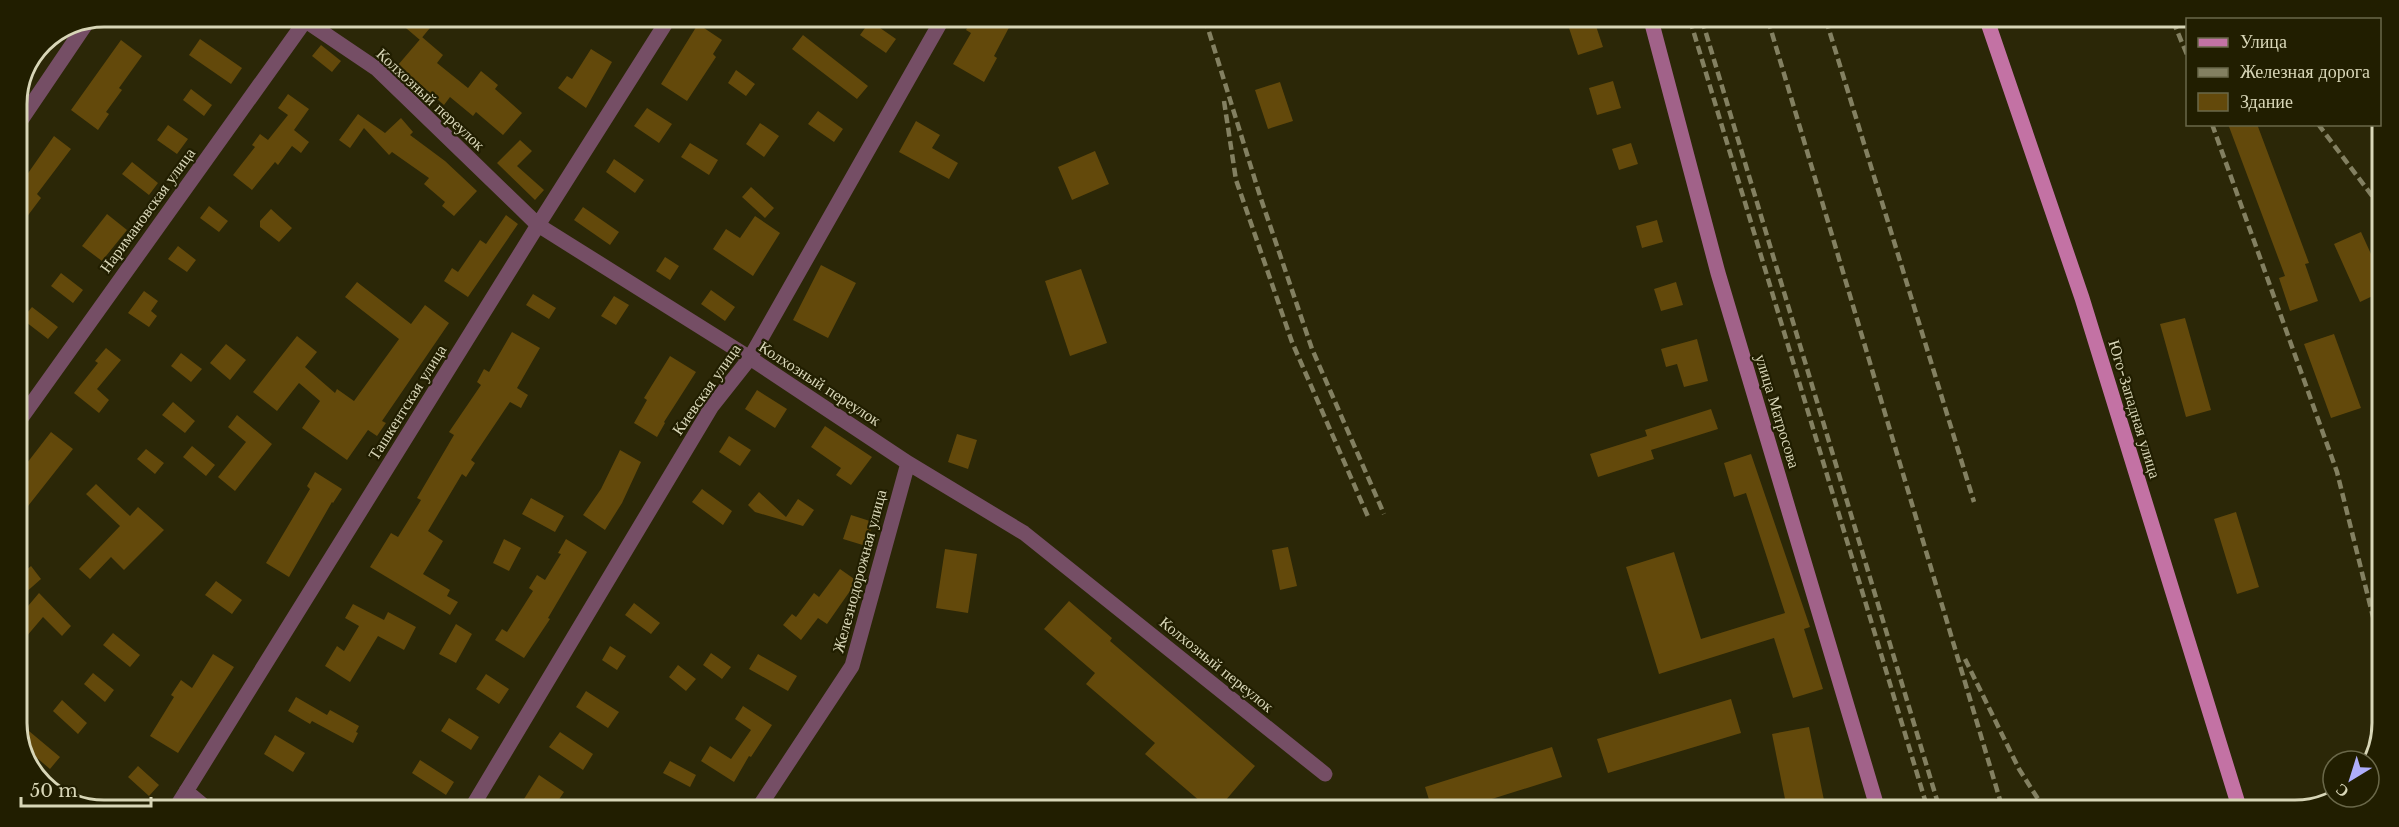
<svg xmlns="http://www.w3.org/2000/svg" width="2399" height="827" viewBox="0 0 2399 827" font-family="'Libre Baskerville',serif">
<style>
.building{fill:#63490b}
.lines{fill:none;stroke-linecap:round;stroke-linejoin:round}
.street{stroke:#754e65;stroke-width:15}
.secondary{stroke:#a16289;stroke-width:15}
.primary{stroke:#c372a4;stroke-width:15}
.rail{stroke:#838061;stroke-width:4.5;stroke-dasharray:9 4.5;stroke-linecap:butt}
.labels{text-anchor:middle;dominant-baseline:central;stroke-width:4.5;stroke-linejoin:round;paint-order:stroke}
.street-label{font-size:16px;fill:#d8d6b7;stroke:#211e00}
.rim{fill:none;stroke:#d8d6b7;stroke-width:3}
</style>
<rect width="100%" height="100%" fill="#2b2707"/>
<!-- building -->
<path class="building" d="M393 17H439L420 40Z
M973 18H1014L994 56 997 58 984 82 953 64 971 33 966 30Z
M1594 20 1603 47 1578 55 1569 28Z
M870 21 896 39 886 53 860 35Z
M698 24 722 40 713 54 716 57 687 101 661 84Z
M803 35 868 86 857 99 792 49Z
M422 37 443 55 437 63 468 88 481 71 498 85 495 89 522 113 503 135 476 112 473 116 450 97 444 105 398 65Z
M200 39 242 68 231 84 189 55Z
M121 40 142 56 119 88 122 90 106 112 109 114 98 130 71 110Z
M321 45 341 61 332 72 312 56Z
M591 49 612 62 586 108 558 88 567 76 572 79Z
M736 70 755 84 746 96 728 83Z
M1613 81 1621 108 1597 115 1589 88Z
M1280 82 1293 121 1268 129 1255 90Z
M191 89 212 105 204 116 183 100Z
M288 94 309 109 294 130 309 142 301 153 292 146 278 165 275 162 252 190 233 175 255 147 252 145 260 134 268 140 288 115 278 108Z
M647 108 672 124 659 143 634 126Z
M818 111 843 129 834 142 808 124Z
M358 114 385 133 401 118 413 132 410 135 445 161 477 191 454 216 442 206 445 202 424 184 429 178 392 152 389 155 364 128 350 148 339 140Z
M916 121 940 135 932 148 958 163 949 179 899 152Z
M760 123 779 136 764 157 746 144Z
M2228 124H2257L2309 263 2305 264 2318 301 2290 311 2279 278 2285 276Z
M168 125 188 139 177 154 157 140Z
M54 136 71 149 37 194 41 198 17 230V189Z
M520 140 532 151 517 166 544 190 535 200 497 163Z
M690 143 718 160 709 175 681 157Z
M1631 143 1638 164 1619 170 1612 149Z
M1095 151 1109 184 1072 200 1058 167Z
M614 159 644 180 635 193 606 172Z
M132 162 158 183 149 195 122 174Z
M751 187 774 208 765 218 742 197Z
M209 206 228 221 219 232 200 218Z
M583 207 619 232 610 245 574 220Z
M271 209 292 228 279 242 260 227V221Z
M107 214 127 230 102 261 82 246Z
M506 215 518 224 468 297 444 281 452 268 458 272 480 240 486 244Z
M755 216 780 233 753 276 713 249 726 229 740 238Z
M1657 220 1663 242 1642 248 1636 226Z
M2361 232 2381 276V292L2360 302 2334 244Z
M178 246 196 260 187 272 168 259Z
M665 257 679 266 670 280 656 271Z
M821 265 856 283 828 338 793 320Z
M1081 269 1107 343 1070 356 1045 281Z
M61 273 83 290 73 303 51 286Z
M357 282 411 324 425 305 449 323 382 421 386 423 377 436 368 430 347 460 302 428 320 401 299 383 277 411 253 392 297 336 317 352 305 367 335 393 337 389 354 401 399 339 345 297Z
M1676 282 1683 305 1661 311 1654 289Z
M711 290 735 307 725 321 701 304Z
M144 291 158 301 151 311 157 316 149 327 128 313Z
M533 294 556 308 549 319 526 305Z
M614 296 629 305 616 325 601 316Z
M32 307 58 327 48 339 22 319Z
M2185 318 2211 410 2186 417 2160 324Z
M512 332 540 348 517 388 528 395 521 408 510 402 471 460 475 463 466 477 462 474 428 531 443 541 423 574 450 590 447 596 458 602 450 615 370 567 391 533 398 537 421 500 417 498 454 435 449 432 481 385 477 382 484 369 489 372Z
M2334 334 2361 408 2331 418 2304 344Z
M1697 339 1708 381 1684 387 1677 364 1666 367 1661 349Z
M226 344 246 360 230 380 210 363Z
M106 348 121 360 97 389 109 400 99 413 74 393 98 363 95 361Z
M181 353 202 369 191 382 171 366Z
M670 356 696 372 664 422 665 423 657 437 634 423 647 400 644 398Z
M757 390 787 409 775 428 745 409Z
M173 402 195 421 185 433 162 415Z
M1711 409 1718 429 1651 450 1654 459 1598 477 1590 454 1647 436 1645 430Z
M237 415 272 444 235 491 218 477 246 442 228 427Z
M825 426 872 457 851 485 836 475 841 468 811 447Z
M51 432 73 449 17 520V471L24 461 27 463Z
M957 434 977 440 968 469 948 462Z
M729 436 751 450 740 466 719 452Z
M192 446 215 465 206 476 183 457Z
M146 449 164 463 155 474 137 459Z
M620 450 641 462 622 503 605 530 583 515 601 489Z
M1751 454 1810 627 1804 629 1823 689 1793 698 1774 638 1659 674 1626 567 1674 552 1701 639 1785 613 1746 493 1734 497 1724 463Z
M315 472 342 489 333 503 332 502 289 577 266 563 310 489 307 486Z
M96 484 130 516 138 507 164 530 124 570 111 557 90 579 79 569 120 526 86 494Z
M702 489 732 511 723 525 692 502Z
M759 492 786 517 798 499 814 510 803 526 755 512 748 505Z
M531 498 564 516 555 532 522 514Z
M2236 512 2259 587 2237 594 2214 519Z
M851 515 873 522 866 546 843 539Z
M504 539 521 548 509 571 493 563Z
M566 539 587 552 548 618 550 619 524 658 495 640 502 629 507 632 533 591 529 588 537 575 545 580 561 554 558 553Z
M1288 547 1297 586 1280 590 1272 550Z
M945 549 977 554 968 613 936 608Z
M31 566 41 579 24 594 17 586V578Z
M840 569 857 581 827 624 818 618 801 640 783 625 792 614 796 617 814 593 819 597Z
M216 581 242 600 232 614 205 595Z
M39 593 71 626 62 636 43 617 26 637 17 630V619Z
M1069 601 1112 638 1110 641 1255 766 1219 808H1208L1145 754 1155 743 1086 684 1095 673 1044 629Z
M634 603 660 623 651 634 625 615Z
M353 604 384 620 388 612 416 627 404 650 378 636 350 682 325 666 337 646 344 651 359 626 345 618Z
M456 624 472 634 456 663 439 654Z
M113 633 140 655 130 667 103 645Z
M610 646 626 656 617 670 602 660Z
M711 653 731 667 722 679 703 665Z
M213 654 234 667 178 753 150 736 174 697 171 695 181 680 192 688Z
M758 654 797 676 788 691 749 669Z
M678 665 696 679 686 691 669 677Z
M93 673 114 690 105 702 84 684Z
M486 674 509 689 499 704 476 689Z
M586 691 619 712 608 728 576 707Z
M296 697 327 715 330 710 359 726 356 732 358 733 353 743 312 721 310 724 288 711Z
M1731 699 1741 733 1608 773 1597 739Z
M62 700 87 723 78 734 53 711Z
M743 706 772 725 751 757 749 756 734 782 701 761 710 746 731 759 751 730 735 719Z
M449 718 479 737 471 750 441 731Z
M17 721 60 757 50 769 24 747 17 729Z
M1809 727 1826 810 1787 809 1772 734Z
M560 732 593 754 583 770 549 747Z
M275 735 305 753 293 772 264 754Z
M1552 747 1562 777 1460 809H1432L1425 787Z
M420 760 454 782 446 795 412 773Z
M670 761 696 775 690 787 663 773Z
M138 766 159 785 149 796 128 777Z
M539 775 564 792 554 807H519Z"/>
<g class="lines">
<!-- street -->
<path class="street" d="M300 17 377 69 538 225 750 358 908 463 1024 533 1325 774
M17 126 86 24
M17 424 308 17
M186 791 204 806
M177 806 538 225 669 18
M472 807 712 406 750 358 943 18
M759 807 852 666 908 463"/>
<!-- secondary -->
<path class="secondary" d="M1651 20 1718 273 1878 810"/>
<!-- primary -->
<path class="primary" d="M1987 20 2082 298 2240 810"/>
<!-- rail -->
<path class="rail" d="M1205 19 1260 196 1312 349 1384 514
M1690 20 1928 810
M1702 20 1940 810
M1768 20 2003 810
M1826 20 1974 502
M2173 21 2188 57
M1224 101 1236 180 1292 342 1369 519
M2212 124 2337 472 2379 641
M2318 124 2382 209
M1965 659 2019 769 2045 810"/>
</g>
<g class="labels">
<!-- street labels -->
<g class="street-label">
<text transform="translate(431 99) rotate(43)">Колхозный переулок</text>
<text transform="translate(147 210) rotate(-54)">Наримановская улица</text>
<text transform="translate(820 383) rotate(33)">Колхозный переулок</text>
<text transform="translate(706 389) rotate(-55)">Киевская улица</text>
<text transform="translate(407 402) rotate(-58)">Ташкентская улица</text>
<text transform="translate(2135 409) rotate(73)">Юго-Западная улица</text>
<text transform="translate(1778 411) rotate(73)">улица Матросова</text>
<text transform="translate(859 571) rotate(-75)">Железнодорожная улица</text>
<text transform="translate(1217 664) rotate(39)">Колхозный переулок</text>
</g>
</g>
<!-- crop -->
<path d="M0 0H2399V827H0ZM104 27H2295A77 77 0 0 1 2372 104V723A77 77 0 0 1 2295 800H104A77 77 0 0 1 27 723V104A77 77 0 0 1 104 27Z" fill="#211e00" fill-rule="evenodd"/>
<path class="rim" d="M104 27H2295A77 77 0 0 1 2372 104V723A77 77 0 0 1 2295 800H104A77 77 0 0 1 27 723V104A77 77 0 0 1 104 27Z"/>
<!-- legend -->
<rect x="2186" y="18" width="195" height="108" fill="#211e00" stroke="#6a6849" stroke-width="1.5"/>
<rect x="2198" y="38" width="30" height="9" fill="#c372a4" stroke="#6a6849" stroke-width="1.5"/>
<text x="2240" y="48" font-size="18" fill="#d8d6b7">Улица</text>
<rect x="2198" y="68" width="30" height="9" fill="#838061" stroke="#6a6849" stroke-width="1.5"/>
<text x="2240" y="78" font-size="18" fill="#d8d6b7">Железная дорога</text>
<rect x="2198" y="93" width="30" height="18" fill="#63490b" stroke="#6a6849" stroke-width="1.5"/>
<text x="2240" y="108" font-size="18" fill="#d8d6b7">Здание</text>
<!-- north arrow -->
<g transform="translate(2351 779) rotate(218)"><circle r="28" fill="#211e00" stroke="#6a6849" stroke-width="1.5"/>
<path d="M0-4.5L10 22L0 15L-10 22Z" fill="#aeaefb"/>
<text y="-9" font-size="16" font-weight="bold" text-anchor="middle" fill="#d8d6b7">С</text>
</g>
<!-- scale -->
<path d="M21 797v9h130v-9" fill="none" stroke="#d8d6b7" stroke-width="3"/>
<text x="30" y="797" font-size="18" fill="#d8d6b7" stroke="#211e00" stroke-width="4.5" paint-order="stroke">50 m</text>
</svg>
